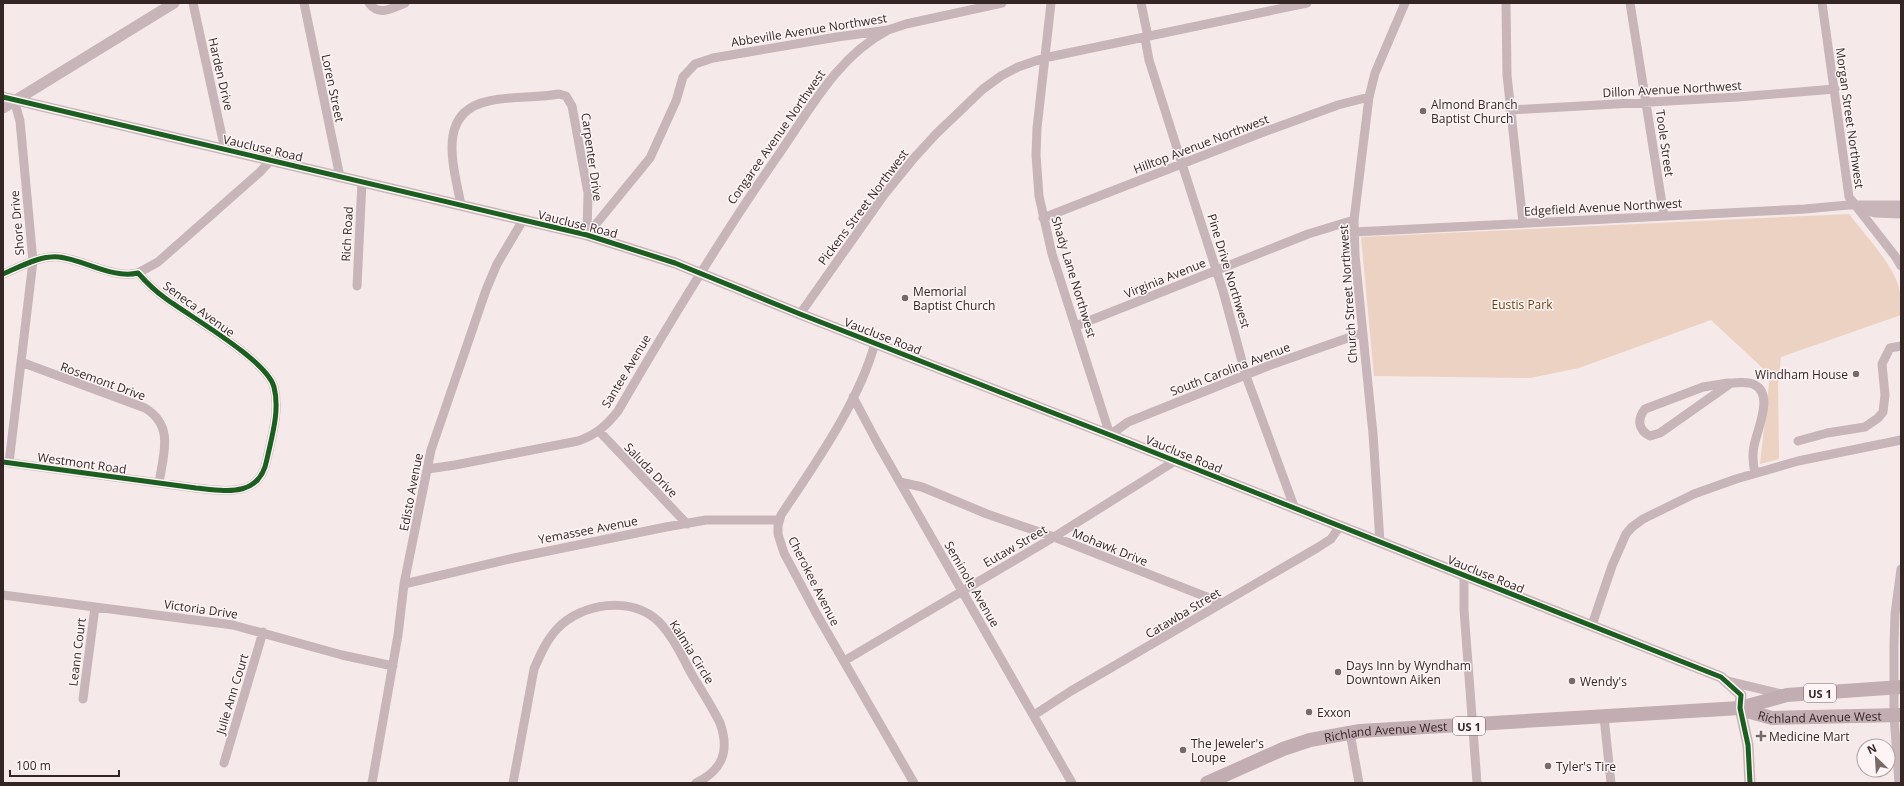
<svg xmlns="http://www.w3.org/2000/svg" width="1904" height="786" viewBox="0 0 1904 786" font-family="'Open Sans',sans-serif">
<style>
.green{fill:#ecd2c3}
.lines{fill:none;stroke-linecap:round;stroke-linejoin:round}
.minor{stroke:#c7b5b9;stroke-width:9}
.tertiary{stroke:#c7b5b9;stroke-width:11}
.primary{stroke:#c2adb2;stroke-width:14}
.cycleway-casing{stroke:#fdf5f5;stroke-width:8}
.cycleway{stroke:#1b5e20;stroke-width:5}
.poi-dot{fill:#796a6a;stroke:#fdf5f5;stroke-width:1.5}
.labels{text-anchor:middle;dominant-baseline:central;stroke-width:3;stroke-linejoin:round;paint-order:stroke}
.shield{fill:#fdf5f5;stroke:#716464;stroke-width:1}
.shield-label{font-size:11px;font-weight:bold;fill:#352626}
.street-label{font-size:12px;fill:#352626;stroke:#fdf5f5}
.poi-label{font-size:12px;fill:#352626;stroke:#fdf5f5;text-anchor:start}
.park-label{font-size:12px;fill:#703e0a;stroke:#fdf5f5}
</style>
<rect width="100%" height="100%" fill="#f6e9e9"/>
<!-- green -->
<path class="green" d="M1849 214C1865 235 1891 262 1899 287 1901 296 1901 306 1901 315L1781 357 1778 382 1779 459 1760 464 1770 375 1711 320 1579 368 1530 378 1374 376 1361 237Z"/>
<g class="lines">
<!-- minor -->
<path class="minor" d="M193 3 225 150
M304 3 340 177
M369 3C379 17 392 8 405 3
M1051 3 1037 128 1036 155 1039 196 1052 254 1110 435 1128 422 1268 366 1362 333
M1141 3 1148 37
M1506 3 1507 75 1523 223
M1630 3 1664 216
M1822 3 1849 197 1895 256 1901 266
M1145 38 1149 60 1182 164 1223 291 1246 376 1295 509
M1510 110 1738 97 1835 89
M461 205C454 167 435 112 489 101 511 96 536 98 559 94L566 96 572 106 588 193 587 235
M1861 208 1875 213 1901 214
M1043 218 1261 133 1338 105 1369 97
M1354 232 1805 209 1848 205H1901
M587 235 650 158 676 101 683 77 695 64 713 58 837 37 888 30 906 24 1002 3
M138 273 158 262 260 172 271 160
M3 274C20 267 40 255 59 257 85 260 112 279 138 273 146 282 155 291 165 298 189 316 267 360 274 387 280 410 272 436 267 459 260 498 226 491 196 488L3 462
M357 286 362 182
M800 314 884 195 914 158 936 134 983 89 1001 76 1018 67 1044 58 1307 3
M1076 326 1308 234 1354 220
M875 343C859 402 815 464 781 515L778 526V534L784 553 816 613 914 783
M21 362 145 408C175 426 163 455 159 483
M1731 383 1660 433 1650 436C1638 430 1637 419 1645 409L1703 387 1728 383H1731C1738 383 1748 381 1755 385 1774 395 1757 430 1754 446 1752 455 1753 464 1755 473
M853 397 878 444 1072 783
M599 431 687 524
M1798 441 1827 433 1865 427 1878 418 1883 412 1885 395 1882 364 1890 348 1901 346
M9 463 33 261 20 121 14 100
M428 469 455 465 578 441C596 435 607 425 618 411 669 323 721 237 779 154 811 108 837 57 888 30
M900 482 922 487 987 514 1054 537 1222 603
M1380 542 1373 434 1355 255 1354 220 1369 97 1375 73 1405 3
M1464 576V610L1477 783
M404 584 514 558 666 527 706 520H779
M3 595 233 625 342 655 393 666
M1592 625 1612 566 1626 534 1632 527 1643 519 1694 494 1736 479 1798 461 1901 440
M844 661 1054 537 1175 461
M1727 681 1782 694
M83 699 95 607
M1034 715 1071 691 1317 548 1331 539 1340 526
M1604 717 1611 783
M1350 733 1359 783
M224 763 263 632
M372 783 398 635 404 584 431 450 486 290 497 264 523 220
M513 783 534 669C540 655 546 641 557 629 581 603 632 595 659 622 672 635 682 656 691 673 701 690 712 706 720 723 730 751 723 770 696 783
M1899 783 1894 716V644L1895 614 1901 569"/>
<!-- tertiary -->
<path class="tertiary" d="M3 97 587 235 675 263 800 314 1110 435 1721 677 1741 695 1740 708 1748 745 1750 783
M3 108 174 3"/>
<!-- primary -->
<g class="primary">
<path id="s1" d="M1740 709 1772 718 1901 715"/>
<path id="s2" d="M1207 783 1283 749 1310 740 1360 731 1740 708 1787 695 1901 687"/>
</g>
<defs>
<path id="cycleway" d="M3 97 587 235 675 263 800 314 1110 435 1721 677 1741 695 1740 708 1748 745 1750 783
M3 274C20 267 40 255 59 257 85 260 112 279 138 273 146 282 155 291 165 298 189 316 267 360 274 387 280 410 272 436 267 459 260 498 226 491 196 488L3 462"/>
</defs>
<!-- cycleway casing -->
<use href="#cycleway" class="cycleway-casing"/>
<!-- cycleway -->
<use href="#cycleway" class="cycleway"/>
</g>
<!-- markers -->
<g class="poi-dot">
<circle cx="1423" cy="111" r="4"/>
<circle cx="905" cy="298" r="4"/>
<circle cx="1856" cy="374" r="4"/>
<circle cx="1338" cy="672" r="4"/>
<circle cx="1572" cy="681" r="4"/>
<circle cx="1309" cy="712" r="4"/>
<path d="M1759 730h4v4h4v4h-4v4h-4v-4h-4v-4h4z"/>
<circle cx="1183" cy="750" r="4"/>
<circle cx="1548" cy="766" r="4"/>
</g>
<g class="labels">
<!-- shield labels -->
<g class="shield">
<rect x="1804" y="684" width="32" height="18" rx="3"/>
<rect x="1453" y="717" width="32" height="18" rx="3"/>
</g>
<g class="shield-label">
<text x="1820" y="693">US 1</text>
<text x="1469" y="726">US 1</text>
</g>
<!-- street labels -->
<g class="street-label">
<text transform="translate(809 30) rotate(-9)">Abbeville Avenue Northwest</text>
<text transform="translate(221 74) rotate(77)">Harden Drive</text>
<text transform="translate(333 88) rotate(78)">Loren Street</text>
<text transform="translate(1672 89) rotate(-3)">Dillon Avenue Northwest</text>
<text transform="translate(1850 118) rotate(82)">Morgan Street Northwest</text>
<text transform="translate(776 137) rotate(-55)">Congaree Avenue Northwest</text>
<text transform="translate(1665 143) rotate(82)">Toole Street</text>
<text transform="translate(1201 144) rotate(-21)">Hilltop Avenue Northwest</text>
<text transform="translate(263 148) rotate(13)">Vaucluse Road</text>
<text transform="translate(592 157) rotate(82)">Carpenter Drive</text>
<text transform="translate(863 207) rotate(-53)">Pickens Street Northwest</text>
<text transform="translate(1603 207) rotate(-3)">Edgefield Avenue Northwest</text>
<text transform="translate(17 223) rotate(-95)">Shore Drive</text>
<text transform="translate(578 224) rotate(14)">Vaucluse Road</text>
<text transform="translate(347 234) rotate(-87)">Rich Road</text>
<text transform="translate(1229 271) rotate(73)">Pine Drive Northwest</text>
<text transform="translate(1074 277) rotate(73)">Shady Lane Northwest</text>
<text transform="translate(1165 278) rotate(-22)">Virginia Avenue</text>
<text transform="translate(1348 294) rotate(-94)">Church Street Northwest</text>
<text transform="translate(199 309) rotate(36)">Seneca Avenue</text>
<text transform="translate(883 336) rotate(21)">Vaucluse Road</text>
<text transform="translate(1230 369) rotate(-21)">South Carolina Avenue</text>
<text transform="translate(626 371) rotate(-59)">Santee Avenue</text>
<text transform="translate(103 381) rotate(20)">Rosemont Drive</text>
<text transform="translate(1184 454) rotate(22)">Vaucluse Road</text>
<text transform="translate(82 463) rotate(8)">Westmont Road</text>
<text transform="translate(651 470) rotate(46)">Saluda Drive</text>
<text transform="translate(411 492) rotate(-79)">Edisto Avenue</text>
<text transform="translate(588 530) rotate(-11)">Yemassee Avenue</text>
<text transform="translate(1015 546) rotate(-30)">Eutaw Street</text>
<text transform="translate(1110 547) rotate(22)">Mohawk Drive</text>
<text transform="translate(1486 574) rotate(22)">Vaucluse Road</text>
<text transform="translate(814 581) rotate(63)">Cherokee Avenue</text>
<text transform="translate(972 584) rotate(60)">Seminole Avenue</text>
<text transform="translate(201 609) rotate(8)">Victoria Drive</text>
<text transform="translate(1183 613) rotate(-31)">Catawba Street</text>
<text transform="translate(77 652) rotate(-83)">Leann Court</text>
<text transform="translate(692 652) rotate(58)">Kalmia Circle</text>
<text transform="translate(232 694) rotate(-73)">Julie Ann Court</text>
<text stroke="none"><textPath href="#s1" startOffset="81">Richland Avenue West</textPath></text>
<text stroke="none"><textPath href="#s2" startOffset="188">Richland Avenue West</textPath></text>
</g>
<!-- poi labels -->
<g class="poi-label">
<text x="1431" y="104">Almond Branch<tspan x="1431" dy="14">Baptist Church</tspan></text>
<text x="913" y="291">Memorial<tspan x="913" dy="14">Baptist Church</tspan></text>
<text x="1848" y="374" text-anchor="end">Windham House</text>
<text x="1346" y="665">Days Inn by Wyndham<tspan x="1346" dy="14">Downtown Aiken</tspan></text>
<text x="1580" y="681">Wendy's</text>
<text x="1317" y="712">Exxon</text>
<text x="1769" y="736">Medicine Mart</text>
<text x="1191" y="743">The Jeweler's<tspan x="1191" dy="14">Loupe</tspan></text>
<text x="1556" y="766">Tyler's Tire</text>
</g>
<!-- park labels -->
<g class="park-label">
<text x="1522" y="304">Eustis Park</text>
</g>
</g>
<!-- border -->
<rect width="1904" height="786" fill="none" stroke="#352626" stroke-width="8"/>
<!-- north arrow -->
<g transform="translate(1876 758) rotate(335)"><circle r="19" fill="#fdf5f5" stroke="#ada2a2"/>
<path d="M0-3L7 15L0 10L-7 15Z" fill="#796a6a"/>
<text y="-6" font-size="11" font-weight="bold" text-anchor="middle" fill="#352626">N</text>
</g>
<!-- scale -->
<path d="M10 770v6h109v-6" fill="none" stroke="#352626" stroke-width="2"/>
<text x="16" y="770" font-size="12" fill="#352626" stroke="#fdf5f5" stroke-width="3" paint-order="stroke">100 m</text>
</svg>
